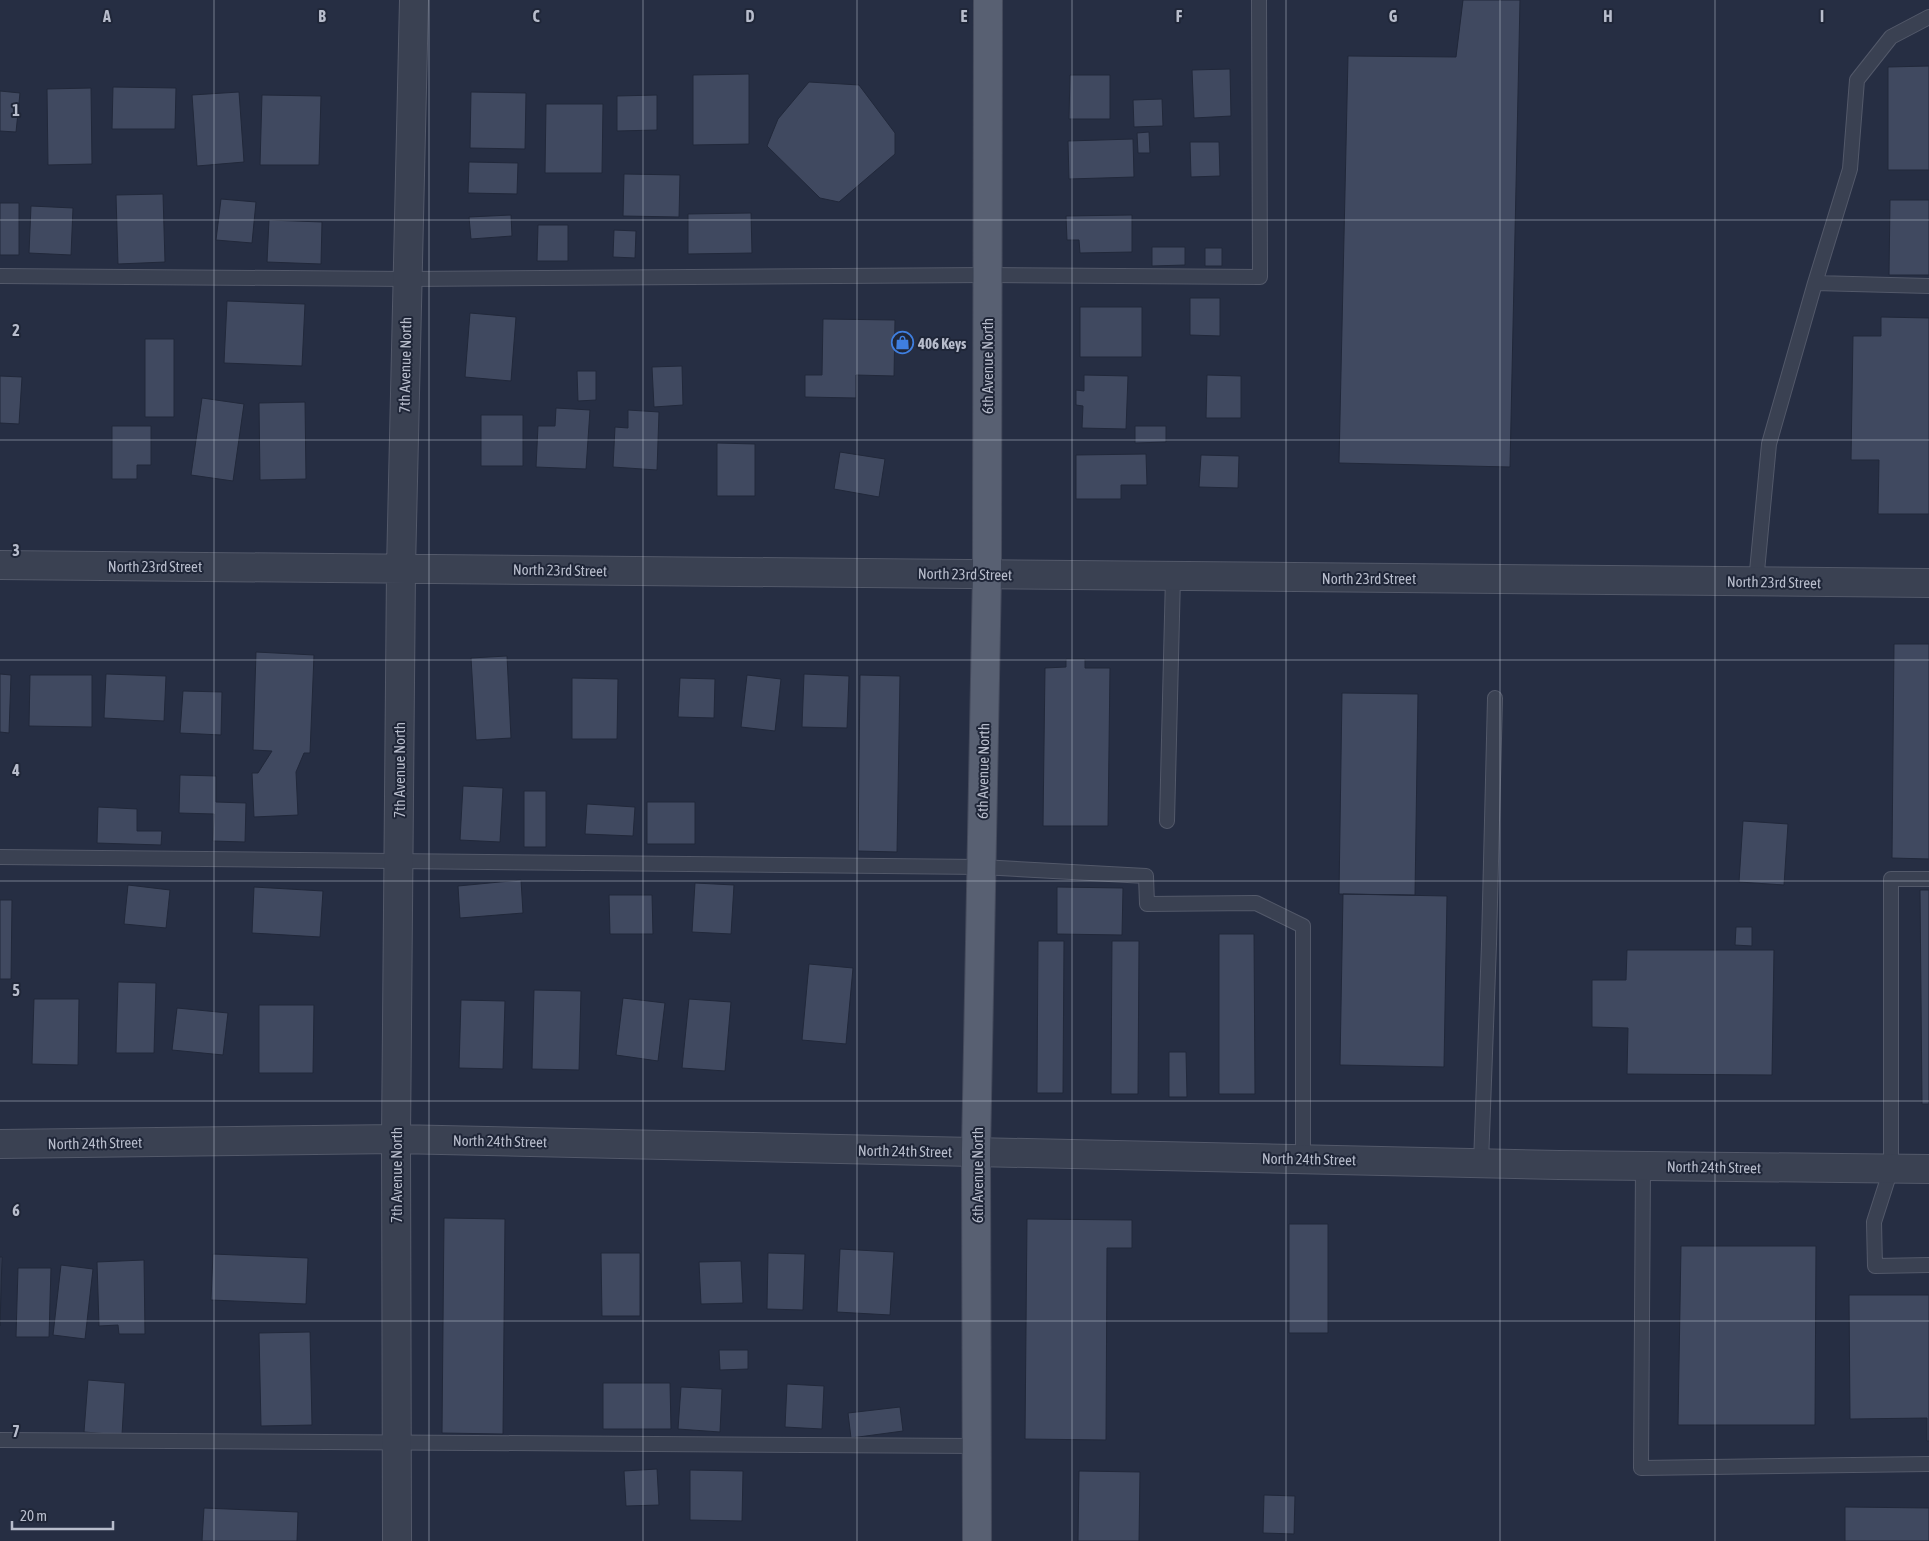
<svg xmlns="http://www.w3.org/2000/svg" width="1929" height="1541" viewBox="0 0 1929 1541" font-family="'Asap Condensed',sans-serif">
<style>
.building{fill:#404960;stroke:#21283a}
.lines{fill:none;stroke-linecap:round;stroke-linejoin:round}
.service-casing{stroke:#53596a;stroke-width:16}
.minor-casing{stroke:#53596a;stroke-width:30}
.primary-casing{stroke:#444a5c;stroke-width:30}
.service{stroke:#3a4152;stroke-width:14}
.minor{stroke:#3a4152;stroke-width:28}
.primary{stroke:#586072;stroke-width:28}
.grid{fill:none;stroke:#b8bdcc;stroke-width:1;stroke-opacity:0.55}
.labels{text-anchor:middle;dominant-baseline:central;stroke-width:4;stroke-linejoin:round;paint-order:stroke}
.poi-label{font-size:15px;font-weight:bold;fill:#b8bdcc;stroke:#1f2638;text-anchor:start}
.street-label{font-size:15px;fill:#b8bdcc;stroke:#1f2638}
.grid-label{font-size:16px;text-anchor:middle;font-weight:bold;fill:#b8bdcc;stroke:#1f2638;stroke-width:4;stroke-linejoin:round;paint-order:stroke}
</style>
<rect width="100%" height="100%" fill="#262e43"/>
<!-- building -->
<path class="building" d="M1463 0H1520L1510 467 1339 463 1348 56 1456 57Z
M1929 66V170H1888V67Z
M1230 69 1231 116 1194 118 1192 70Z
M749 74V144L693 145V75Z
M1070 75H1110V119H1069Z
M809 82 859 85 895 133V154L839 202 820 198 767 146 778 119Z
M113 87 176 88 175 129H112Z
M91 88 92 164 48 165 47 89Z
M0 91 20 93 16 132 0 131Z
M239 92 244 162 197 166 192 95Z
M471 92 526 93 525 149 470 148Z
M262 95 321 96 319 165H260Z
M657 95V130L617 131V96Z
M1162 99 1163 126 1134 127 1133 100Z
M546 104H603L602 173H545Z
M1149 132 1150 153H1138L1137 133Z
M1133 139 1134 177 1069 179 1068 141Z
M1190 142H1219L1220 176 1191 177Z
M469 162 518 163 517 194 468 193Z
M624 174 680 175 679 217 623 216Z
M163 194 165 262 118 264 116 195Z
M221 199 256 202 252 243 216 240Z
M1890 200H1929V275H1889Z
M0 203H19V255H0Z
M31 206 73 208 71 255 29 253Z
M751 213 752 253 688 254V214Z
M511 215 512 236 471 239 469 217Z
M1132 215V252L1080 253 1079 240H1067L1066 216Z
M269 220 322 222 321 264 267 262Z
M538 225H568V261H537Z
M614 230 636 231 635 258 613 257Z
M1152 247H1185V265L1152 266Z
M1205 248H1222V266H1205Z
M1190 298H1220V336L1190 335Z
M227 301 305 304 302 366 224 363Z
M1080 307H1142V357H1080Z
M470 313 516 317 511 381 465 377Z
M1881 317 1929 318V514H1878L1879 460H1851L1853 336H1881Z
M823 319 895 320 894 376 856 375V398L805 397V375H822Z
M145 339H174V417H145Z
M682 366 683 405 654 407 652 367Z
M577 371H596V400L578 401Z
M1084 375 1128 376 1126 429 1082 428 1083 406 1076 405V390L1084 391Z
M1207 375 1241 376V418H1206Z
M0 376 22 377 19 424 0 423Z
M202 398 244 404 233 481 191 475Z
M305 402 306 479 260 480 259 403Z
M556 408 590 410 586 469 536 467 538 426H555Z
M628 410 659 412 657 470 613 467 615 427 628 428Z
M481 415H523V466H481Z
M112 426H151V465H137V479H112Z
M1135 426H1166V442L1135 443Z
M717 443 755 444V496H717Z
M840 452 885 459 879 497 834 489Z
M1146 454 1147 485H1121V499H1076V455Z
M1201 455 1239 456 1238 488 1199 487Z
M1894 644H1929V859L1892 858Z
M256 652 314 655 310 753H304L296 772 298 815 254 817 252 773H258L272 751 253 750Z
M507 656 511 738 476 740 471 658Z
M1066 659H1085V668H1110L1108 826H1043L1045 668 1066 667Z
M0 674 11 675 9 733 0 732Z
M106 674 166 676 164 721 104 718Z
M804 674 849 676 847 728 802 727Z
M30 675H92V727L29 726Z
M747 675 781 679 775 731 741 727Z
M860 675 900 676 897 852 858 851Z
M572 678 618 679 617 739H572Z
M680 678 715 679 714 718 678 717Z
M183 691 222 692 221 735 180 733Z
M1342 693 1418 694 1415 895 1339 894Z
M180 775 216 776V802L246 803 245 842 213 841 214 814 179 813Z
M463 786 503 788 500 842 460 840Z
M524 791H546V847H524Z
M647 802H695V844H647Z
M587 804 635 807 633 836 585 834Z
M98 807 137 809V831H162L161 845 97 843Z
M1743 821 1788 824 1784 885 1739 882Z
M521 880 523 913 460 918 458 886Z
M695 883 734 885 731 934 692 932Z
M128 885 170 890 166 928 124 924Z
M254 887 323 891 320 937 252 933Z
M1057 887 1123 888 1122 935 1057 934Z
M1920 890H1929V1104H1922Z
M1343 894 1447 896 1444 1067 1340 1065Z
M609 895H652L653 934H610Z
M0 900H12L11 979H0Z
M1736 927H1752V946L1735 945Z
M1219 934H1254L1255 1094H1219Z
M1038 941H1064L1063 1093H1037Z
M1112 941H1139L1138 1094H1111Z
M1627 950H1774L1772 1075 1627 1074 1628 1028 1592 1027V980H1626Z
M809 964 853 968 846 1044 802 1040Z
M118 982 156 983 154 1053H116Z
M534 990 581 991 579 1070 532 1069Z
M623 998 665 1003 658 1061 616 1055Z
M34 999H79L78 1065 32 1064Z
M689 999 731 1002 725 1071 682 1068Z
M461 1000 505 1001 503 1069 459 1068Z
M259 1005H314L313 1073H259Z
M177 1008 228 1013 223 1055 172 1050Z
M1169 1052H1186L1187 1097H1169Z
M444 1218 505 1219 503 1434 442 1433Z
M1027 1219 1132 1220V1248H1107L1106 1440 1025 1439Z
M1289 1224H1328V1333H1289Z
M1681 1246H1816L1815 1425H1678Z
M840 1249 894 1252 890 1315 837 1312Z
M601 1253H640V1316H602Z
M768 1253 805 1254 803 1310 767 1309Z
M213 1254 308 1258 306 1304 211 1300Z
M0 1257H2L0 1326Z
M144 1260 145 1334H119L118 1325 99 1326 97 1262Z
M741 1261 743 1303 701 1304 699 1262Z
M61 1265 93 1269 85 1339 53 1335Z
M18 1268H51L49 1337H16Z
M1849 1295H1929V1441H1927V1418L1850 1419Z
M310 1332 312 1425 261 1426 259 1333Z
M719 1350H748V1369L720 1370Z
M88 1380 125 1383 122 1435 84 1432Z
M603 1383H670L671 1429H603Z
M787 1384 824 1386 822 1429 785 1427Z
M681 1387 722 1389 720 1432 678 1429Z
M900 1407 903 1431 851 1438 848 1413Z
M657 1469 659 1505 626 1506 624 1471Z
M690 1470 743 1471 742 1521 690 1520Z
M1079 1471 1140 1472 1139 1541H1078Z
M1264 1495 1295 1496 1294 1534 1263 1533Z
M1845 1507 1929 1508V1541H1845Z
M204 1508 298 1512 297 1541H202Z"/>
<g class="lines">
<defs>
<path id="service" d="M0 276 407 279 987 275 1260 277 1259 0
M1815 283 1850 169 1857 80 1891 37 1929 17
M1756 582 1769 444 1815 283 1929 286
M1167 821 1173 576
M0 857 981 867 1146 876 1147 904 1256 903 1303 926V1159
M1929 879H1891V1169L1874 1222 1875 1266 1929 1265
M1481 1163 1489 944 1495 698
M1643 1166 1641 1468 1929 1464
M0 1440 977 1446"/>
<path id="minor" d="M0 565 1929 583
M0 1144 396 1139 1559 1165 1929 1169
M397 1541 396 1139 401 569 414 0"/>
<path id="primary" d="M977 1541 976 1152 987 574 988 0"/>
</defs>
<!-- service casing -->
<use href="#service" class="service-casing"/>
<!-- minor casing -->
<use href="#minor" class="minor-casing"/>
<!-- primary casing -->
<use href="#primary" class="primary-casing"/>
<!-- service -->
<use href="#service" class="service"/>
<!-- minor -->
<use href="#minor" class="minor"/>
<!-- primary -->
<use href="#primary" class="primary"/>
</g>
<!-- grid -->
<path class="grid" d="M214 0V1541M429 0V1541M643 0V1541M857 0V1541M1072 0V1541M1286 0V1541M1500 0V1541M1715 0V1541M0 220H1929M0 440H1929M0 660H1929M0 881H1929M0 1101H1929M0 1321H1929"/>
<!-- icons -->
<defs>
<symbol id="shop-ring" viewBox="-11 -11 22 22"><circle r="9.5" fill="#1f2638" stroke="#3f7fe0" stroke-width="1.5"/><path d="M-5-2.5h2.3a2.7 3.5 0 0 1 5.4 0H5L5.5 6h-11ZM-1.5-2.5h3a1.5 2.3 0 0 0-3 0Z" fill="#3f7fe0"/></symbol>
</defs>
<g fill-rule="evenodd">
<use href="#shop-ring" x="890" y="330" width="25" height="25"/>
</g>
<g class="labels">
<!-- poi labels -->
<g class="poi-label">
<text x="918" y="343">406 Keys</text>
</g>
<!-- street labels -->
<g class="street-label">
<text transform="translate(405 365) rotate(-89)">7th Avenue North</text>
<text transform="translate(987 366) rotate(-90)">6th Avenue North</text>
<text x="155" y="566">North 23rd Street</text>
<text transform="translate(560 570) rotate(1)">North 23rd Street</text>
<text transform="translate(965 574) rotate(1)">North 23rd Street</text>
<text x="1369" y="578">North 23rd Street</text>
<text transform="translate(1774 582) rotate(1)">North 23rd Street</text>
<text transform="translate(399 770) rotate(-90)">7th Avenue North</text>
<text transform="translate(983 771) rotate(-89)">6th Avenue North</text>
<text transform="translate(500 1141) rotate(1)">North 24th Street</text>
<text transform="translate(95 1143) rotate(-1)">North 24th Street</text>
<text transform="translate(905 1151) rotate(1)">North 24th Street</text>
<text transform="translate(1309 1159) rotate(1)">North 24th Street</text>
<text transform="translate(1714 1167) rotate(1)">North 24th Street</text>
<text transform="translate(396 1175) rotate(-90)">7th Avenue North</text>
<text transform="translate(977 1175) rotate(-90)">6th Avenue North</text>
</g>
</g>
<g class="grid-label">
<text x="107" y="22">A</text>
<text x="322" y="22">B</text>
<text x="536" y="22">C</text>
<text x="750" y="22">D</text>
<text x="964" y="22">E</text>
<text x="1179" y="22">F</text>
<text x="1393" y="22">G</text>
<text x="1608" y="22">H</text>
<text x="1822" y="22">I</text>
<text x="16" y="116">1</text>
<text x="16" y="336">2</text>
<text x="16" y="556">3</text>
<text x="16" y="776">4</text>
<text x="16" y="996">5</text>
<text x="16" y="1216">6</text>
<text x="16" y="1437">7</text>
</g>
<!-- scale -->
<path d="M12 1521v8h101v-8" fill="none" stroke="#b8bdcc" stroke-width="2.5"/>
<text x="20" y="1521" font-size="15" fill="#b8bdcc" stroke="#1f2638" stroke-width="4" paint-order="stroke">20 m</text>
</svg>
